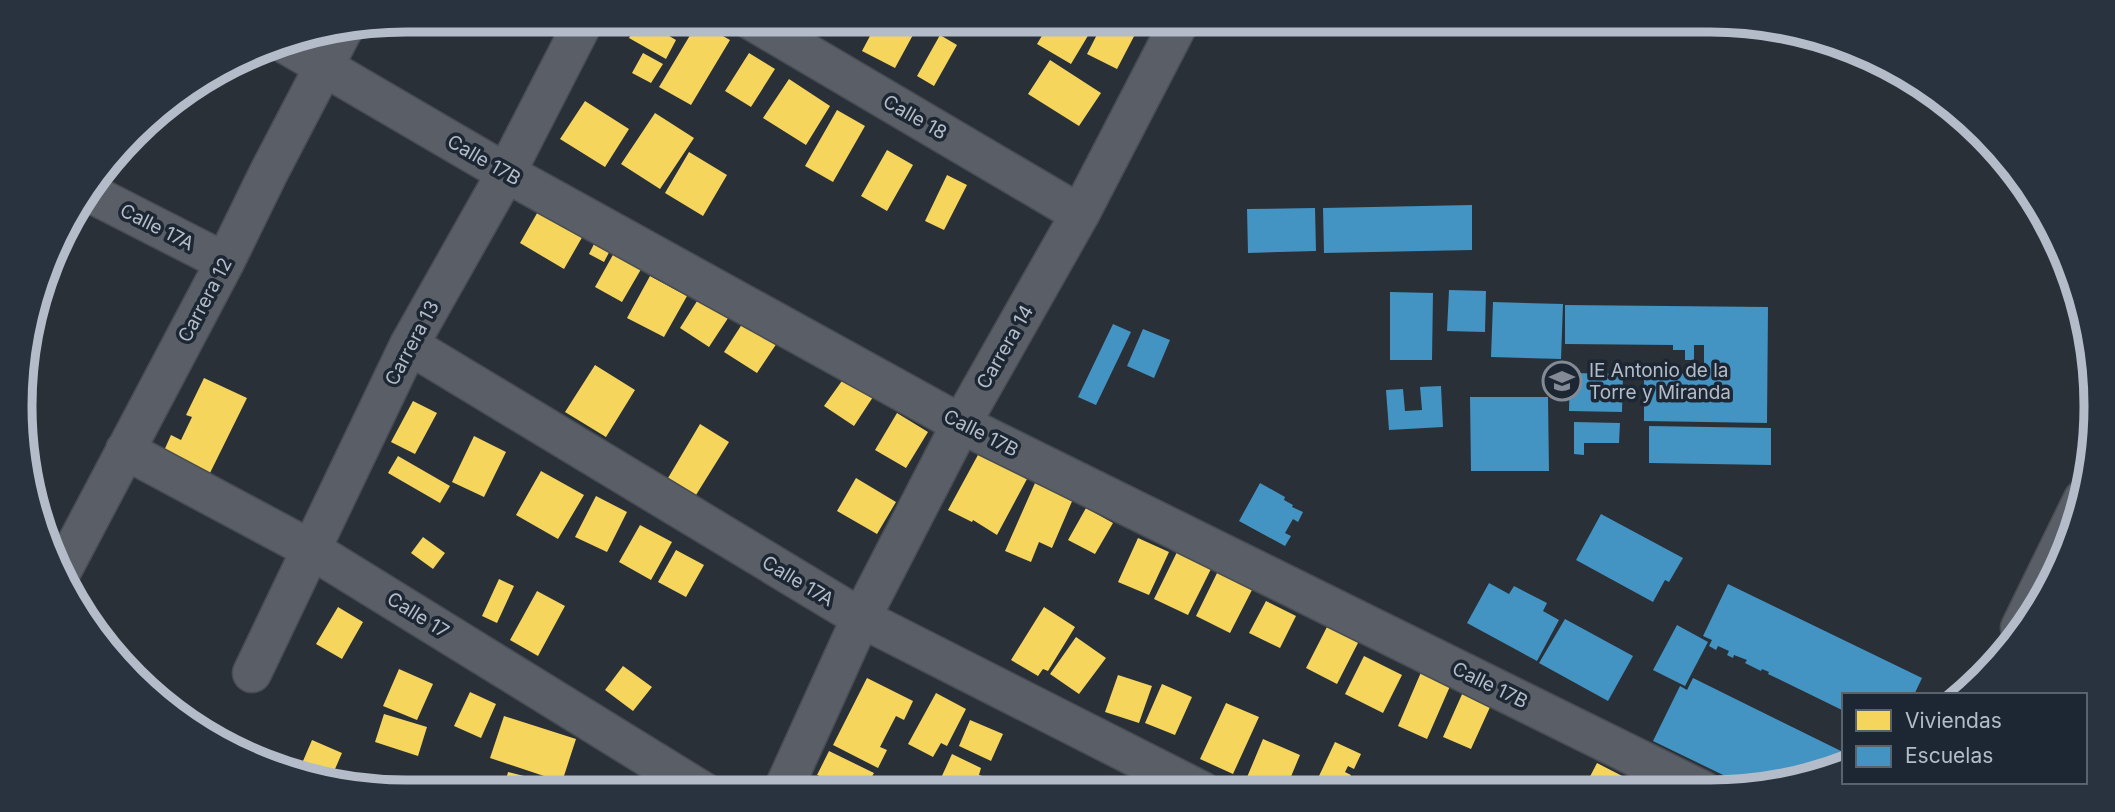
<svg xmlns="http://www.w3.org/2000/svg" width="2115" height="812" viewBox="0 0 2115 812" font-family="Inter,sans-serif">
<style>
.homes{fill:#f6d55c}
.schools{fill:#4393c3}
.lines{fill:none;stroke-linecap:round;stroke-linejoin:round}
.minor-casing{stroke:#484c53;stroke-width:41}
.minor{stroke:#5a5e66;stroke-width:38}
.labels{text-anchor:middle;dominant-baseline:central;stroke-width:7;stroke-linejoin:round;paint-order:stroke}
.street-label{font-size:19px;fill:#b4bcc9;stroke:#1d2633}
.poi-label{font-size:19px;fill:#b4bcc9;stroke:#1d2633;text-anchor:start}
.rim{fill:none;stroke:#b4bcc9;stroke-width:9}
</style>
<rect width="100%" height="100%" fill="#2a3038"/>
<!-- homes -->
<path class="homes" d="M640 19 676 40 666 59 629 38Z
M879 19H914L920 22 895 68 862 51Z
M1004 19H1039L1031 34Z
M1052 19H1098L1071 64 1037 44Z
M1105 19H1143L1117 69 1087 54Z
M698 22 730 40 691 105 659 87Z
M940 35 957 45 934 86 917 76Z
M643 53 663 64 651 83 632 73Z
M749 53 775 69 751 107 725 91Z
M1050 60 1101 93 1079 126 1028 94Z
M789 79 830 106 806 145 763 118Z
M585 101 629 129 605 167 560 139Z
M837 110 865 126 833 182 805 166Z
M655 113 694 138 660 189 621 164Z
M887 150 913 165 887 211 861 196Z
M689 152 727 175 703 216 665 193Z
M947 175 967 185 944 230 925 221Z
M544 201 588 227 564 269 520 243Z
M599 234 615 241 604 262 589 254Z
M619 244 647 259 622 302 595 287Z
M650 276 687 296 664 337 627 318Z
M704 290 734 309 709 347 680 328Z
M746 318 779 340 757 373 724 352Z
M595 365 635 390 606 437 565 412Z
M204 378 247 398 209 475 163 453 171 435 181 440 192 417 186 415Z
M844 378 873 397 854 426 824 406Z
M413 401 437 413 415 454 391 442Z
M897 413 928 432 906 468 875 450Z
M700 424 729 442 696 495 668 478Z
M474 436 506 452 484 497 452 482Z
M979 453 1027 479 997 535 973 520 972 522 948 510Z
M398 456 450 486 440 503 388 473Z
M541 471 584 495 558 539 516 515Z
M856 478 896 502 877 534 837 511Z
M1035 483 1073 499 1052 548 1039 542 1031 562 1005 551Z
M596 496 627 512 607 552 575 537Z
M1086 508 1113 523 1095 554 1068 540Z
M640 525 672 542 651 580 619 562Z
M423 537 445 553 433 569 411 553Z
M1138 538 1169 552 1149 595 1118 582Z
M676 550 704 565 686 597 658 582Z
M1177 552 1211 569 1188 615 1154 599Z
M1218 571 1253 588 1230 633 1196 616Z
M499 579 514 586 497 623 482 616Z
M537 591 565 606 538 656 510 640Z
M1266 601 1296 616 1280 648 1249 633Z
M338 607 363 622 342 659 316 644Z
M1044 607 1075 627 1048 671 1043 669 1038 676 1011 660Z
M1329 623 1360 639 1337 684 1306 668Z
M1076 637 1106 658 1079 694 1050 674Z
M1364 656 1402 675 1383 713 1345 694Z
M623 666 652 687 633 711 605 690Z
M399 669 433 684 417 720 383 706Z
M1422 670 1451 684 1427 739 1398 726Z
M1118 675 1152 686 1139 723 1105 712Z
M867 678 913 701 904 720 896 716 880 747 887 750 878 768 833 745Z
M1162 684 1192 697 1175 735 1145 723Z
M470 692 496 704 481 738 454 726Z
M1463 692 1491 705 1471 749 1443 737Z
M936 693 966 709 947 746 941 743 933 757 908 744Z
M1226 703 1259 717 1233 774 1200 759Z
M384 714 427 727 418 756 375 742Z
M504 716 576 739 562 782 490 758Z
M970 720 1003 734 991 761 959 746Z
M1263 739 1300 755 1285 791H1265L1245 782Z
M312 740 342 753 329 783 306 779 297 775Z
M1335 742 1361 754 1354 769 1348 766 1345 772 1351 775 1345 788 1319 776Z
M829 751 874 773 870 780 867 779 864 785 861 784 857 792H816L817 788 820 790 825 778 817 775Z
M952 754 981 768 979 775 985 777 978 791H935Z
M1597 763 1630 780 1625 790H1583Z
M508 772 556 784 553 792H503Z
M884 776 912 791 875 792Z"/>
<!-- schools -->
<path class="schools" d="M1472 205V250L1324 253 1323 208Z
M1315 208 1316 251 1248 253 1247 209Z
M1449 290 1486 291 1485 332 1447 331Z
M1390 292 1433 293 1432 360H1390Z
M1493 302 1563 304 1561 359 1491 357Z
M1565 305 1768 307 1767 423 1644 421V373L1704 374V345H1694V360H1685V350H1673V345L1565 344Z
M1113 324 1131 332 1096 405 1078 397Z
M1143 329 1170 340 1154 378 1127 366Z
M1570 373 1623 374 1622 412 1569 411Z
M1441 386 1443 427 1389 430 1386 390 1403 389 1405 411 1422 410 1420 387Z
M1470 397H1548L1549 471H1471Z
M1574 422 1620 423 1619 443H1584V455L1574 454Z
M1649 426 1771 428V465L1649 463Z
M1260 483 1285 497 1284 500 1293 505 1292 507 1303 512 1298 522 1293 519 1285 533 1291 536 1285 546 1239 521Z
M1601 514 1683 558 1669 582 1665 580 1653 602 1576 560Z
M1489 583 1509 594 1514 586 1547 603 1543 611 1559 620 1537 661 1467 623Z
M1728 584 1922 678 1914 695H1844V711L1768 674 1769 672 1762 669 1761 671 1745 663 1747 660 1734 655 1733 658 1727 655 1729 651 1718 646 1716 650 1709 646 1712 640 1703 636Z
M1565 619 1633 656 1608 701 1539 663Z
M1677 625 1708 642 1685 686 1653 670Z
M1693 678 1841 751 1844 746V764L1760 789H1752L1653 741 1680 686 1687 690Z"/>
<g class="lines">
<defs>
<path id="minor" d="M749 19 1080 214
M280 41 506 173 961 424 1702 790
M88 192 225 262
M409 345 861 618 1202 791
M125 450 312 550 704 792
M63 569 225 262 269 172 343 30
M2020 628 2083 499
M252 673 409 345 506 173 585 19
M782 792 861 618 961 424 1080 214 1181 19"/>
</defs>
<!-- minor casing -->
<use href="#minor" class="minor-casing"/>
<!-- minor -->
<use href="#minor" class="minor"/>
</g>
<!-- icons -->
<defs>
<symbol id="university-ring" viewBox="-11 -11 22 22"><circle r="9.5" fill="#1d2633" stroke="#848b96" stroke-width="1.5"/><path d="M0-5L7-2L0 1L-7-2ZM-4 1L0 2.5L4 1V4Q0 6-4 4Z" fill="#848b96"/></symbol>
</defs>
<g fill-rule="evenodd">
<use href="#university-ring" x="1540" y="359" width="44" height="44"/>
</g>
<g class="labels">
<!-- street labels -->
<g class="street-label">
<text transform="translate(915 117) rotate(30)">Calle 18</text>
<text transform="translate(484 160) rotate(30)">Calle 17B</text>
<text transform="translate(157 227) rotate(27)">Calle 17A</text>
<text transform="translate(205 300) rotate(-62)">Carrera 12</text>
<text transform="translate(412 343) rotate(-62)">Carrera 13</text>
<text transform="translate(1005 347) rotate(-60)">Carrera 14</text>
<text transform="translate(981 433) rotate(27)">Calle 17B</text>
<text transform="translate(798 581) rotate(31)">Calle 17A</text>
<text transform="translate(418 615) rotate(32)">Calle 17</text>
<text transform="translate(1490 685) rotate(26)">Calle 17B</text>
</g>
<!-- poi labels -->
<g class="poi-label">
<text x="1589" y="370">IE Antonio de la<tspan x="1589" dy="22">Torre y Miranda</tspan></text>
</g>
</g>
<!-- crop -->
<path d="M0 0H2115V812H0ZM406 32H1710A374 374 0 0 1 2084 406V406A374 374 0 0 1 1710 780H406A374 374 0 0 1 32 406V406A374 374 0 0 1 406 32Z" fill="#29323f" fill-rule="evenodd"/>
<path class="rim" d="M406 32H1710A374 374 0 0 1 2084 406V406A374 374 0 0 1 1710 780H406A374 374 0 0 1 32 406V406A374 374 0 0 1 406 32Z"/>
<!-- legend -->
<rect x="1842" y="693" width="245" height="91" fill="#1d2633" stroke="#59626f" stroke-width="2"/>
<rect x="1856" y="710" width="35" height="21" fill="#f6d55c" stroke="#59626f" stroke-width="2"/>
<text x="1905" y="728" font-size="21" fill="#b4bcc9">Viviendas</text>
<rect x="1856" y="746" width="35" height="21" fill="#4393c3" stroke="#59626f" stroke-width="2"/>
<text x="1905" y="763" font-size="21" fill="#b4bcc9">Escuelas</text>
</svg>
